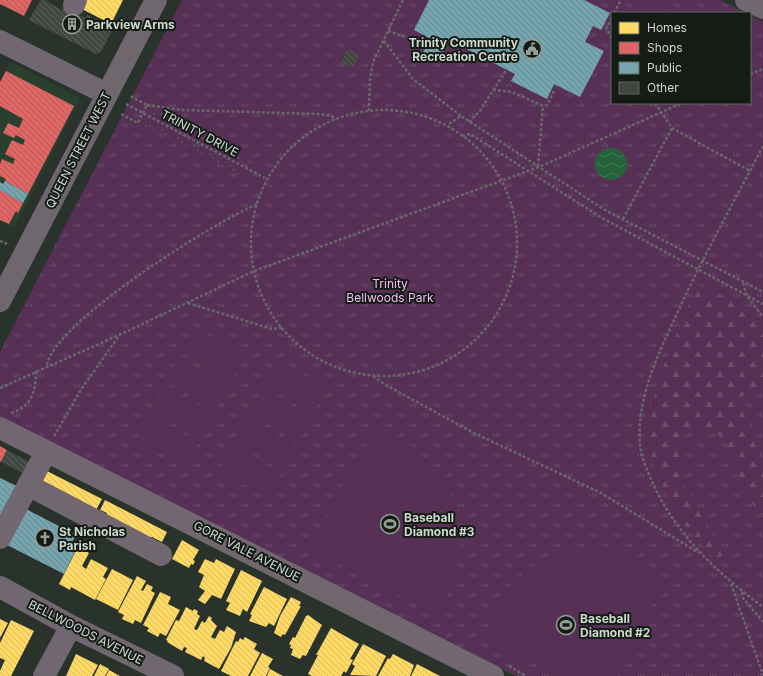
<svg xmlns="http://www.w3.org/2000/svg" width="763" height="676" viewBox="0 0 763 676" font-family="Inter,sans-serif">
<style>
.built{fill:#2a402f}
.grass{fill:url(#grass-tufts)}
.forest{fill:url(#forest-firs)}
.garden{fill:url(#garden-dots)}
.pitch{fill:#573055}
.water{fill:url(#water-waves)}
.homes{fill:url(#homes-back-hatch)}
.shops{fill:url(#shops-back-hatch)}
.public{fill:url(#public-back-hatch)}
.building{fill:url(#building-back-hatch)}
.lines{fill:none;stroke-linecap:round;stroke-linejoin:round}
.path{stroke:#696669;stroke-width:2.5;stroke-dasharray:3 2;stroke-linecap:butt}
.minor{stroke:#706770;stroke-width:22}
.major{stroke:#6f666e;stroke-width:22}
.tram{stroke:#6a6a6c;stroke-width:1}
.labels{text-anchor:middle;dominant-baseline:central;stroke-width:4;stroke-linejoin:round;paint-order:stroke}
.poi-label{font-size:12px;font-weight:bold;fill:#ced9d0;stroke:#141c15;text-anchor:start}
.street-label{font-size:12px;fill:#ced9d0;stroke:#141c15}
.park-label{font-size:12px;fill:#f9baf3;stroke:#141c15}
</style>
<defs>
<pattern id="grass-tufts" width="24" height="20" patternUnits="userSpaceOnUse"><rect width="24" height="20" fill="#573055"/><path d="M3 7l-1-3M5 7V3M7 7l1-3M15 17l-1-3M17 17v-4M19 17l1-3" fill="none" stroke="#6e4d6c"/></pattern>
<pattern id="forest-firs" width="22" height="20" patternUnits="userSpaceOnUse"><rect width="22" height="20" fill="#573055"/><path d="M5 1l3.5 6h-7zM16 11l3.5 6h-7z" fill="#6e4d6c"/></pattern>
<pattern id="garden-dots" width="8" height="8" patternUnits="userSpaceOnUse"><rect width="8" height="8" fill="#573055"/><path d="M2 2h.1M6 6h.1" fill="none" stroke="#6e4d6c" stroke-width="1.8" stroke-linecap="round"/></pattern>
<pattern id="water-waves" width="16" height="10" patternUnits="userSpaceOnUse"><rect width="16" height="10" fill="#246239"/><path d="M0 5q4-4 8 0t8 0" fill="none" stroke="#437855"/></pattern>
<pattern id="homes-back-hatch" width="6" height="6" patternUnits="userSpaceOnUse"><rect width="6" height="6" fill="#ffd966"/><path d="M-1 5l2 2M0 0l6 6M5-1l2 2" fill="none" stroke="#d8bb5e"/></pattern>
<pattern id="shops-back-hatch" width="6" height="6" patternUnits="userSpaceOnUse"><rect width="6" height="6" fill="#e06666"/><path d="M-1 5l2 2M0 0l6 6M5-1l2 2" fill="none" stroke="#af5b5a"/></pattern>
<pattern id="public-back-hatch" width="6" height="6" patternUnits="userSpaceOnUse"><rect width="6" height="6" fill="#76a5af"/><path d="M-1 5l2 2M0 0l6 6M5-1l2 2" fill="none" stroke="#65878d"/></pattern>
<pattern id="building-back-hatch" width="6" height="6" patternUnits="userSpaceOnUse"><rect width="6" height="6" fill="#414842"/><path d="M-1 5l2 2M0 0l6 6M5-1l2 2" fill="none" stroke="#5b625c"/></pattern>
</defs>
<rect width="100%" height="100%" fill="#29332b"/>
<!-- built -->
<path class="built" d="M11 62 80 98 14 228 0 221V82Z"/>
<!-- grass -->
<path class="grass" d="M182 0H720L746 13H612V103H750V15L763 22V676H516L0 417V352Z"/>
<!-- forest -->
<path class="forest" d="M697 285 738 302 763 334V384L742 396 760 461 763 464V515L742 492 727 442 711 430 687 428 681 440 682 480 711 532 726 554 715 559 684 525 666 493 647 450 649 413 665 362Z"/>
<!-- garden -->
<path class="garden" d="M155 110 158 112 253 162 250 166 153 114Z
M149 122 246 173 244 177 147 126Z
M473 129 530 165 525 167 471 132Z"/>
<!-- pitch -->
<path class="pitch" d="M649 0H654L679 13H643Z
M194 329 244 355 232 378 181 352Z
M178 358 229 384 217 408 166 382Z
M276 361 327 387 315 411 264 385Z
M163 387 214 413 202 437 151 411Z
M261 390 312 416 299 440 249 414Z
M148 416 199 442 187 466 136 440Z
M246 419 296 445 284 469 234 442Z
M374 428 409 444 437 471 455 505 461 542 455 580 437 615 309 549Z
M231 448 281 474 269 498 218 471Z
M605 549 636 560 663 581 617 676H560L487 641 495 609 514 581 540 561 571 550Z"/>
<!-- water -->
<path class="water" d="M595 164a16 16 0 1 1 32 0a16 16 0 1 1-32 0Z"/>
<!-- homes -->
<path class="homes" d="M84 0H123L111 24 80 8Z
M43 469 102 499 95 512 38 479Z
M105 500 167 532 162 542 152 537 147 539 105 517 107 513 100 510Z
M182 540 199 550 193 560 195 561 193 565 191 564 189 568 172 559Z
M78 547 89 553 82 566 86 569 91 559 108 568 103 577 106 579 95 600 71 587 70 590 59 584Z
M205 559 214 563 216 559 235 569 221 599 212 595 205 604 198 600 205 591 199 587 204 575 198 572Z
M112 569 133 580 118 610 96 599Z
M241 570 262 581 247 612 243 609 240 616 226 610 230 603 226 601Z
M137 576 146 581 141 590 143 591 147 584 153 587 151 591 155 593 141 623 135 620 133 624 122 619 124 615 118 612Z
M264 587 287 599 274 626 269 623 266 627 249 621 252 615 250 614Z
M160 592 171 597 168 604 180 610 166 636 160 633 158 637 147 631 149 628 143 625Z
M291 597 301 602 299 606H301L285 635 283 634 281 637 274 633 280 616Z
M186 607 193 611 194 609 198 611 197 614 200 616 194 629 197 630 202 621 205 623 209 616 212 618 211 620 217 626 211 637 215 639 220 630 224 632 227 626 236 632 231 648 219 669 204 661 205 658 203 656 201 660 185 652 187 648 184 647 182 651 167 642 168 641 166 640 176 620 179 621Z
M308 615 322 625 306 656 303 655 300 659 291 655 293 649 290 648 291 645 289 644 293 637 295 638 306 616Z
M0 619 8 623 0 638Z
M11 620 34 631 11 676H0V671L5 660 0 658V643Z
M331 628 359 644 350 659 353 660 346 673 344 671 341 676H312L308 674 318 655H316Z
M245 637 257 644 254 649 260 653 248 676H231L221 671 236 641 238 642 240 638 243 640Z
M363 644 386 656 376 676 350 675 355 666 352 664Z
M262 653 273 659 268 667 270 668 266 676H250Z
M76 654 98 665 92 676H66Z
M393 654 414 665 410 676H378L388 658 390 659Z
M100 664 109 669 105 676H94Z
M417 664 440 676H411Z
M270 669 283 676H267Z
M109 670 120 676H106Z"/>
<!-- shops -->
<path class="shops" d="M0 0H32L24 16 0 4Z
M6 71 74 106 28 194 5 181 6 179 0 176V164L2 159 13 164 15 159 5 154 12 140 23 145 25 140 16 135 14 138 3 133 8 123 19 128 23 119 0 106V82Z
M0 190 23 203 18 213 16 211 9 224 0 220Z
M0 446 7 450 1 462 0 461Z"/>
<!-- public -->
<path class="public" d="M429 0H584L610 13 601 30 593 26 585 42 604 51 580 97 554 84 547 99 511 81 515 74 449 40 438 62 422 54 431 39 414 30Z
M5 181 28 194 23 203 0 190V182L3 184Z
M0 478 21 488 0 530Z
M26 509 76 535 69 548 75 552 64 574 5 544Z"/>
<!-- building -->
<path class="building" d="M41 0H45L62 10 64 7 85 18 87 15 113 29 101 52 96 54 29 20Z
M347 49 359 54 353 68 341 63Z
M7 450 35 465 29 476 1 462Z"/>
<g class="lines">
<!-- path -->
<path class="path" d="M614 13 621 0
M612 18 606 29 612 37
M388 31 427 44 420 55 429 58
M384 41 413 79 461 116
M750 74 763 69
M493 90 512 92 543 106 547 105 554 91
M655 103 672 128 750 171
M126 104 265 178
M147 105 182 110 320 114 332 116 335 120
M251 243a133 133 0 1 1 266 0a133 133 0 1 1-266 0Z
M369 111 370 80 373 62 403 0
M121 114 138 123 147 105 130 96
M469 122 479 112 507 69
M449 124 461 116 605 210 763 292
M462 136 470 134 602 218 763 304
M763 146C735 200 705 253 680 307 660 351 636 396 640 445 641 456 646 467 650 477 673 532 716 572 763 607
M538 166 543 106
M623 219 672 128
M0 241 7 244
M743 283 747 296 763 317
M188 303 272 329 282 328
M47 365C54 322 215 222 257 204
M373 376 384 384 472 432 601 493 699 553
M0 388 119 335 254 271 539 167 682 103
M11 413C32 406 36 391 36 371
M54 436 82 388 119 336
M731 584 763 675
M742 592 743 598 763 622
M509 666 526 676"/>
<!-- minor -->
<path class="minor" d="M746 0 763 8
M74 5 76 0
M0 41 107 94
M0 428 493 676
M28 485 161 555
M0 538 46 452
M0 587 71 626 173 676
M44 676 71 626"/>
<!-- major -->
<path class="major" d="M0 301 156 0"/>
<!-- tram -->
<path class="tram" d="M0 293 152 0
M0 310 161 0"/>
</g>
<!-- icons -->
<defs>
<symbol id="building-ring" viewBox="-11 -11 22 22"><circle r="9.5" fill="#141c15" stroke="#949f96" stroke-width="1.5"/><path d="M-4-6H4V6H1V3H-1V6H-4ZM-2.5-4.3h1.7v1.8h-1.7ZM.8-4.3h1.7v1.8H.8ZM-2.5-1h1.7V.8h-1.7ZM.8-1h1.7V.8H.8Z" fill="#949f96"/></symbol>
<symbol id="civic-ring" viewBox="-11 -11 22 22"><circle r="9.5" fill="#141c15" stroke="#949f96" stroke-width="1.5"/><path d="M-.6-6.5H3V-4.5H.6V-3L4-1V1h2V6H-6V1h2V-1L-.6-3ZM-1.2 2.5V6h2.4V2.5Z" fill="#949f96"/></symbol>
<symbol id="stadium-ring" viewBox="-11 -11 22 22"><circle r="9.5" fill="#141c15" stroke="#949f96" stroke-width="1.5"/><path d="M0-5a6.5 5 0 1 0 0 10a6.5 5 0 1 0 0-10ZM-3.5-1.8h7v3.6h-7Z" fill="#949f96"/></symbol>
<symbol id="church-ring" viewBox="-11 -11 22 22"><circle r="9.5" fill="#141c15" stroke="#949f96" stroke-width="1.5"/><path d="M-1.2-6h2.4v3.5h3.3v2.4h-3.3V6h-2.4V-.1h-3.3v-2.4h3.3Z" fill="#949f96"/></symbol>
</defs>
<g fill-rule="evenodd">
<use href="#building-ring" x="61" y="13" width="22" height="22"/>
<use href="#civic-ring" x="521" y="38" width="22" height="22"/>
<use href="#stadium-ring" x="379" y="513" width="22" height="22"/>
<use href="#church-ring" x="34" y="527" width="22" height="22"/>
<use href="#stadium-ring" x="555" y="614" width="22" height="22"/>
</g>
<g class="labels">
<!-- poi labels -->
<g class="poi-label">
<text x="86" y="24">Parkview Arms</text>
<text x="518" y="42" text-anchor="end">Trinity Community<tspan x="518" dy="14">Recreation Centre</tspan></text>
<text x="404" y="517">Baseball<tspan x="404" dy="14">Diamond #3</tspan></text>
<text x="59" y="531">St Nicholas<tspan x="59" dy="14">Parish</tspan></text>
<text x="580" y="618">Baseball<tspan x="580" dy="14">Diamond #2</tspan></text>
</g>
<!-- street labels -->
<g class="street-label">
<text transform="translate(200 133) rotate(28)">TRINITY DRIVE</text>
<text transform="translate(78 150) rotate(-63)">QUEEN STREET WEST</text>
<text transform="translate(247 551) rotate(27)">GORE VALE AVENUE</text>
<text transform="translate(86 632) rotate(27)">BELLWOODS AVENUE</text>
</g>
<!-- park labels -->
<g class="park-label">
<text x="390" y="283">Trinity<tspan x="390" dy="14">Bellwoods Park</tspan></text>
</g>
</g>
<!-- legend -->
<rect x="611" y="12" width="140" height="92" fill="#141c15" stroke="#5e6860"/>
<rect x="619" y="22" width="20" height="12" fill="#ffd966" stroke="#5e6860"/>
<text x="647" y="32" font-size="12" fill="#ced9d0">Homes</text>
<rect x="619" y="42" width="20" height="12" fill="#e06666" stroke="#5e6860"/>
<text x="647" y="52" font-size="12" fill="#ced9d0">Shops</text>
<rect x="619" y="62" width="20" height="12" fill="#76a5af" stroke="#5e6860"/>
<text x="647" y="72" font-size="12" fill="#ced9d0">Public</text>
<rect x="619" y="82" width="20" height="12" fill="#414842" stroke="#5e6860"/>
<text x="647" y="92" font-size="12" fill="#ced9d0">Other</text>
</svg>
